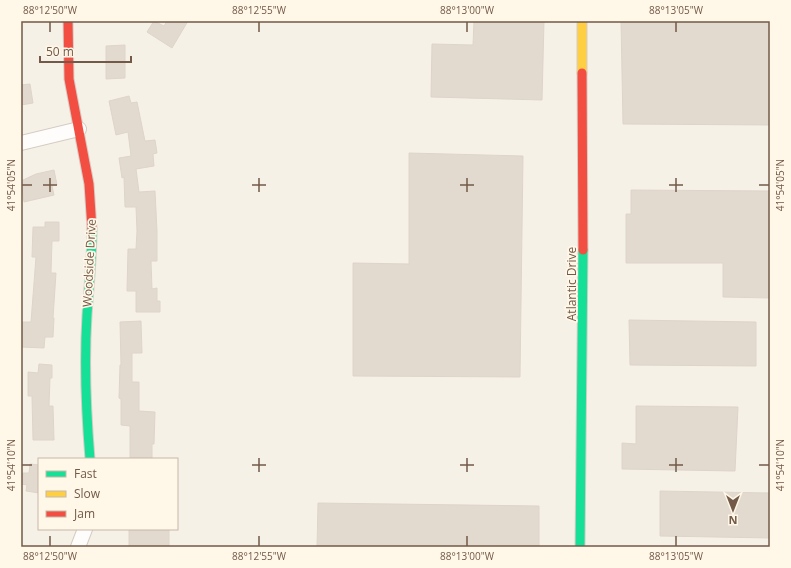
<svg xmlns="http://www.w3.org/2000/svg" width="791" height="568" viewBox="0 0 791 568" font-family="'Open Sans',sans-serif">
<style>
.building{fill:#e2d9cf;stroke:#ded4ca}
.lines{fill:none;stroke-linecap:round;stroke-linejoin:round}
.street-casing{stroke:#d5ccc2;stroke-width:16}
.fast-casing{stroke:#d6cdc4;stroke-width:11}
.slow-casing{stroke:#d6cdc4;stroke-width:11}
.jam-casing{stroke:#d6cdc4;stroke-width:11}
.street{stroke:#fefdfb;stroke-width:14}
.fast{stroke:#16e098;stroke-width:9}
.slow{stroke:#ffcf43;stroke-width:9}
.jam{stroke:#f24e42;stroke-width:9}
.ticks{fill:none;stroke:#735948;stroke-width:1.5}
.labels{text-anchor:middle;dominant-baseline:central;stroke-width:3.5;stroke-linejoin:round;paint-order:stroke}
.street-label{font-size:12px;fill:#735948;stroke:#fff7e7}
.neatline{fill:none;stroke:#735948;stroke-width:1.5}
.ticks-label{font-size:10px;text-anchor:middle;fill:#735948}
</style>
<rect width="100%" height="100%" fill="#f6f1e7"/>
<!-- building -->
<path class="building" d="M154 21 164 26 167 21H188L172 48 147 32Z
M474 21H544L542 100 431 97 432 44 473 45Z
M621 21H770V125L623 124Z
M125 45V78L106 79V46Z
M30 84 33 103 21 105V85Z
M129 96 131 103 137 102 145 141 155 140 157 153 153 154 154 166 136 169 139 192 155 191 157 231V261H151L152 289 157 288V301H160V312H136V291H127L128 249H136L137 231 136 207H125L124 177 122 178 119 158 131 156 128 132 116 135 109 101Z
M409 153 523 156 520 377 353 376V263L409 264Z
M54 170 57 185 52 186 54 195 24 202 21 181 36 174Z
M631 190 770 191V298L723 297V263H626V214H631Z
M45 222H59V241H52L51 273H56L53 318H54L53 337H45L44 348 21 347 22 322H31L36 257H32L33 227H45Z
M629 320 756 322V366L630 365Z
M141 321 142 353H132V382H139V411L155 412 154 444H152V459H130V426L121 425V399L119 398 120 365H121L120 322Z
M39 364 52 365V378H50L49 406H53L54 440H33L32 396H28V372L38 373Z
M636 406 738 407 735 471 622 469V443L636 444Z
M30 464 39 465V493L26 491 27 485 21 484 23 473H29Z
M660 491 770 493V538L660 536Z
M318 503 539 506V547H317Z
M129 529H169V547H129Z"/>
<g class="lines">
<defs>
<path id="street" d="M21 143 79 129
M78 547 85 529"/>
<path id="fast" d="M90 459C86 411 84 363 87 315 89 286 92 258 92 229
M580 547 583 250"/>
<path id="slow" d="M582 21V73"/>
<path id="jam" d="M68 21 69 79 89 184 92 229
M582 73 583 250"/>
</defs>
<!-- street casing -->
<use href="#street" class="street-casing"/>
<!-- fast casing -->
<use href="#fast" class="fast-casing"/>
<!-- slow casing -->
<use href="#slow" class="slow-casing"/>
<!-- jam casing -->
<use href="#jam" class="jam-casing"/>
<!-- street -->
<use href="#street" class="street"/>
<!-- fast -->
<use href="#fast" class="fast"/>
<!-- slow -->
<use href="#slow" class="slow"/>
<!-- jam -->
<use href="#jam" class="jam"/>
</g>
<!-- ticks -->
<path class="ticks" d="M50 22V32M259 22V32M467 22V32M676 22V32M50 178V192M259 178V192M467 178V192M676 178V192M22 185H32M43 185H57M252 185H266M460 185H474M669 185H683M759 185H769M259 458V472M467 458V472M676 458V472M22 465H32M252 465H266M460 465H474M669 465H683M759 465H769M50 536V546M259 536V546M467 536V546M676 536V546"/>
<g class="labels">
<!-- street labels -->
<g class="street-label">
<text transform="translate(89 263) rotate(-87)">Woodside Drive</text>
<text transform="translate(571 284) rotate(-90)">Atlantic Drive</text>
</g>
</g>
<!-- border -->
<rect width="791" height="568" fill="none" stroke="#fff7e7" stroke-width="44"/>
<!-- legend -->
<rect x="38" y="458" width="140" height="72" fill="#fff7e7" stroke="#c7b8a7"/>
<rect x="46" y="471" width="20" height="6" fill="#16e098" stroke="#c7b8a7"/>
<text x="74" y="478" font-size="12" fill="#735948">Fast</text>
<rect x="46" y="491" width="20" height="6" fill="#ffcf43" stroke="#c7b8a7"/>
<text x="74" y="498" font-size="12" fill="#735948">Slow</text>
<rect x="46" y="511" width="20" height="6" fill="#f24e42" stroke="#c7b8a7"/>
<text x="74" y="518" font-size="12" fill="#735948">Jam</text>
<!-- north arrow -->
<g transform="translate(733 510) rotate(180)" stroke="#fff7e7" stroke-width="3" paint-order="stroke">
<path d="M0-3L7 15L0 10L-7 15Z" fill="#735948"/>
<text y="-6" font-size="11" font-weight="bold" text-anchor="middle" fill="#735948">N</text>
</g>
<!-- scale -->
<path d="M40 56v6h91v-6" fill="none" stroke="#735948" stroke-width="2"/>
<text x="46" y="56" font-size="12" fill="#735948" stroke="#fff7e7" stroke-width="3" paint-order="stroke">50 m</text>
<rect x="22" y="22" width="747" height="524" class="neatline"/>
<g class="ticks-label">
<text x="50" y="14">88°12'50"W</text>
<text x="259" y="14">88°12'55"W</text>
<text x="467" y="14">88°13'00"W</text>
<text x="676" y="14">88°13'05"W</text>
<text transform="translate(780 185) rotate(-90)" y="4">41°54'05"N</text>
<text transform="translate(11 185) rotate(-90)" y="4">41°54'05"N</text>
<text transform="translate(780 465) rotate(-90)" y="4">41°54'10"N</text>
<text transform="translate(11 465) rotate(-90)" y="4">41°54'10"N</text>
<text x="50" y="560">88°12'50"W</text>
<text x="259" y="560">88°12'55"W</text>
<text x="467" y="560">88°13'00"W</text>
<text x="676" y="560">88°13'05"W</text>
</g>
</svg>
